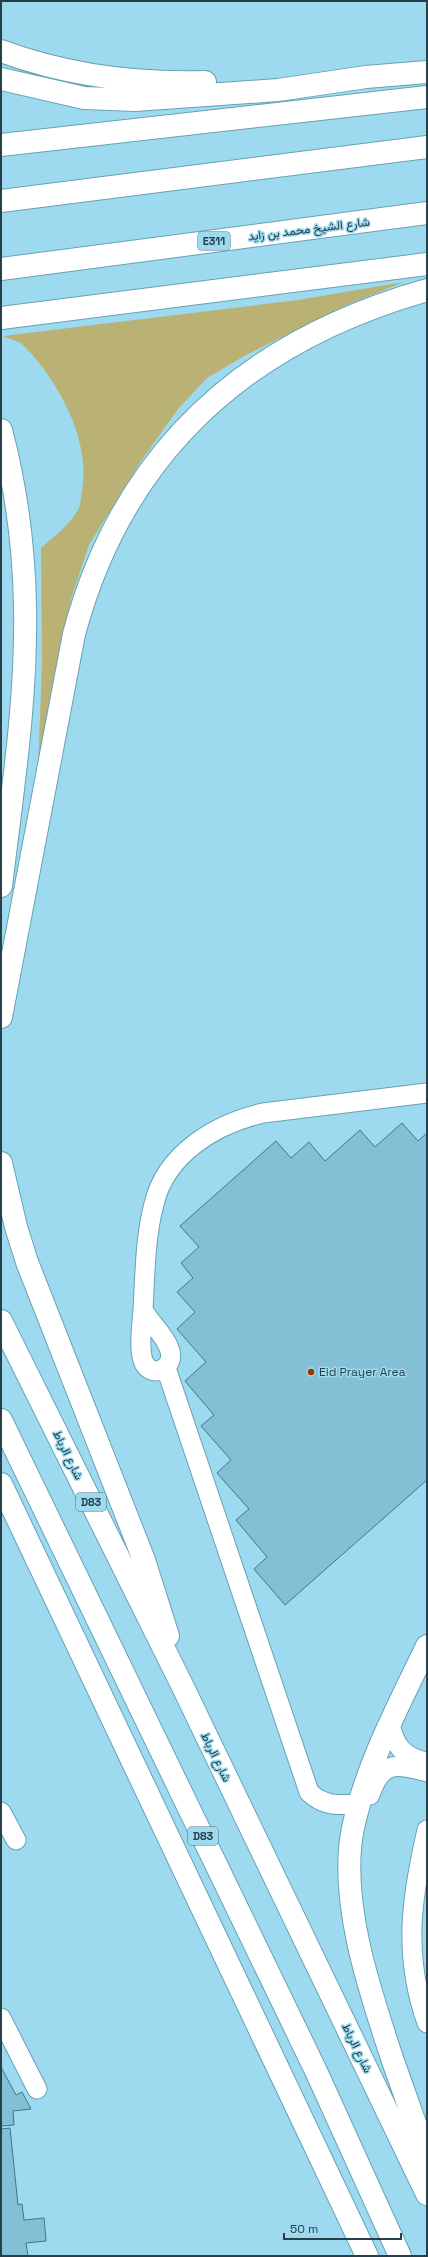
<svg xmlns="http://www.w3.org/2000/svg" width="428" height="2257" viewBox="0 0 428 2257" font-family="'Space Grotesk',Vazirmatn,sans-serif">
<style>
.green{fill:#bab274}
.building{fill:#84c0d5;stroke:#3d788b}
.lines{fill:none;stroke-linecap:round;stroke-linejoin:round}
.minor-casing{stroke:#66a2b6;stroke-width:21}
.highway-casing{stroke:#66a2b6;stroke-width:24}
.minor{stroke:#fff;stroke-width:19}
.highway{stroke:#fff;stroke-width:22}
.poi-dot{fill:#9a3600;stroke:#9ddaef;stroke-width:1.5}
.labels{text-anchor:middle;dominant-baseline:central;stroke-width:3;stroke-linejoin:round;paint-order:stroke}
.shield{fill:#9ddaef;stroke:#4a6e7a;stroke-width:1}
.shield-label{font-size:11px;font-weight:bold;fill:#263f48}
.street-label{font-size:12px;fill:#263f48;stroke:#9ddaef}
.poi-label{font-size:12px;fill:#263f48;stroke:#9ddaef;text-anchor:start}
</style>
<rect width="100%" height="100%" fill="#9ddaef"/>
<!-- green -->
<path class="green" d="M404 282 344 306 246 355 207 378 178 409 139 464 89 545 71 599 38 774 42 661 41 548C53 537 71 524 79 508 81 504 81 496 82 490 91 440 58 380 23 345 18 341 9 339 3 336L298 300Z"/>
<!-- building -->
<path class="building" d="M402 1123 418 1141 427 1133V1480L285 1605 254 1569 267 1557 236 1520 249 1509 217 1473 231 1460 201 1426 214 1415 185 1381 206 1362 177 1329 195 1312 177 1292 193 1278 181 1263 199 1247 180 1226 276 1141 291 1158 309 1142 325 1161 360 1130 375 1147Z
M1 2067 16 2095 22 2092 31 2109 13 2111 14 2125 1 2126Z
M10 2128 18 2205 22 2204 24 2220 44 2218 46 2241 26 2243 28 2256H1V2129Z"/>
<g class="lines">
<defs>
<path id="minor" d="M143 1310C145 1275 145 1238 154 1204 166 1153 216 1124 263 1113L427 1093
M143 1310C150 1323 164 1334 169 1348 177 1367 153 1380 144 1363 138 1351 142 1323 143 1310Z
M166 1368 309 1792C324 1807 339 1805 359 1804
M390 1723C394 1745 403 1757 426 1762
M370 1795C381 1761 396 1763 427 1772
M1 1812 16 1840
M427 1830C411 1899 403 1955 427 2023
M1 2018 37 2089"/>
<path id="highway" d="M1 51C66 75 135 84 205 82
M1 79 84 98 135 100 278 90 366 77 427 72
M1 145 427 97
M1 201 427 147
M1 269 427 213
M1 318 427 264
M1 430C16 487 24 547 25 606 27 700 12 794 1 886
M1 1017 74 634C123 451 247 341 427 290
M1 1163 16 1227 27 1262 144 1560 168 1636
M1 1321 181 1683 427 2194
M1 1420 316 2071 400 2256
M1 1484 367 2256
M427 1646C399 1705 367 1763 353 1828 338 1900 371 1995 394 2064 405 2094 415 2125 427 2155"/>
</defs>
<!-- minor casing -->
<use href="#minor" class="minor-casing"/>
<!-- highway casing -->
<use href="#highway" class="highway-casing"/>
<!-- minor -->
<use href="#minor" class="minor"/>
<!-- highway -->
<use href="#highway" class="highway"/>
</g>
<!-- markers -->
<circle class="poi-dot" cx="311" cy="1372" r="4"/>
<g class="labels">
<!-- shield labels -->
<g class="shield">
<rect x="198" y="232" width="32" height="18" rx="3"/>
<rect x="76" y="1493" width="30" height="18" rx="3"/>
<rect x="188" y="1827" width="30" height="18" rx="3"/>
</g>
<g class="shield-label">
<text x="214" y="241">E311</text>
<text x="91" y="1502">D83</text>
<text x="203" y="1836">D83</text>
</g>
<!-- street labels -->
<g class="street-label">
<text transform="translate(309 229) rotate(-7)">شارع الشيخ محمد بن زايد</text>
<text transform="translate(68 1455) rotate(64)">شارع الرباط</text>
<text transform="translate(216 1757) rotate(64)">شارع الرباط</text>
<text transform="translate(357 2048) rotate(64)">شارع الرباط</text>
</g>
<!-- poi labels -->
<g class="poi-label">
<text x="319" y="1372">Eid Prayer Area</text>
</g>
</g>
<!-- border -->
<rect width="428" height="2257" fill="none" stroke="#263f48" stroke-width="4"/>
<!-- scale -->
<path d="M284 2233v6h117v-6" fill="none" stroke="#263f48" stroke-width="2"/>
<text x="290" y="2233" font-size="12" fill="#263f48" stroke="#9ddaef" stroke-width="3" paint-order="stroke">50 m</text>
</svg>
